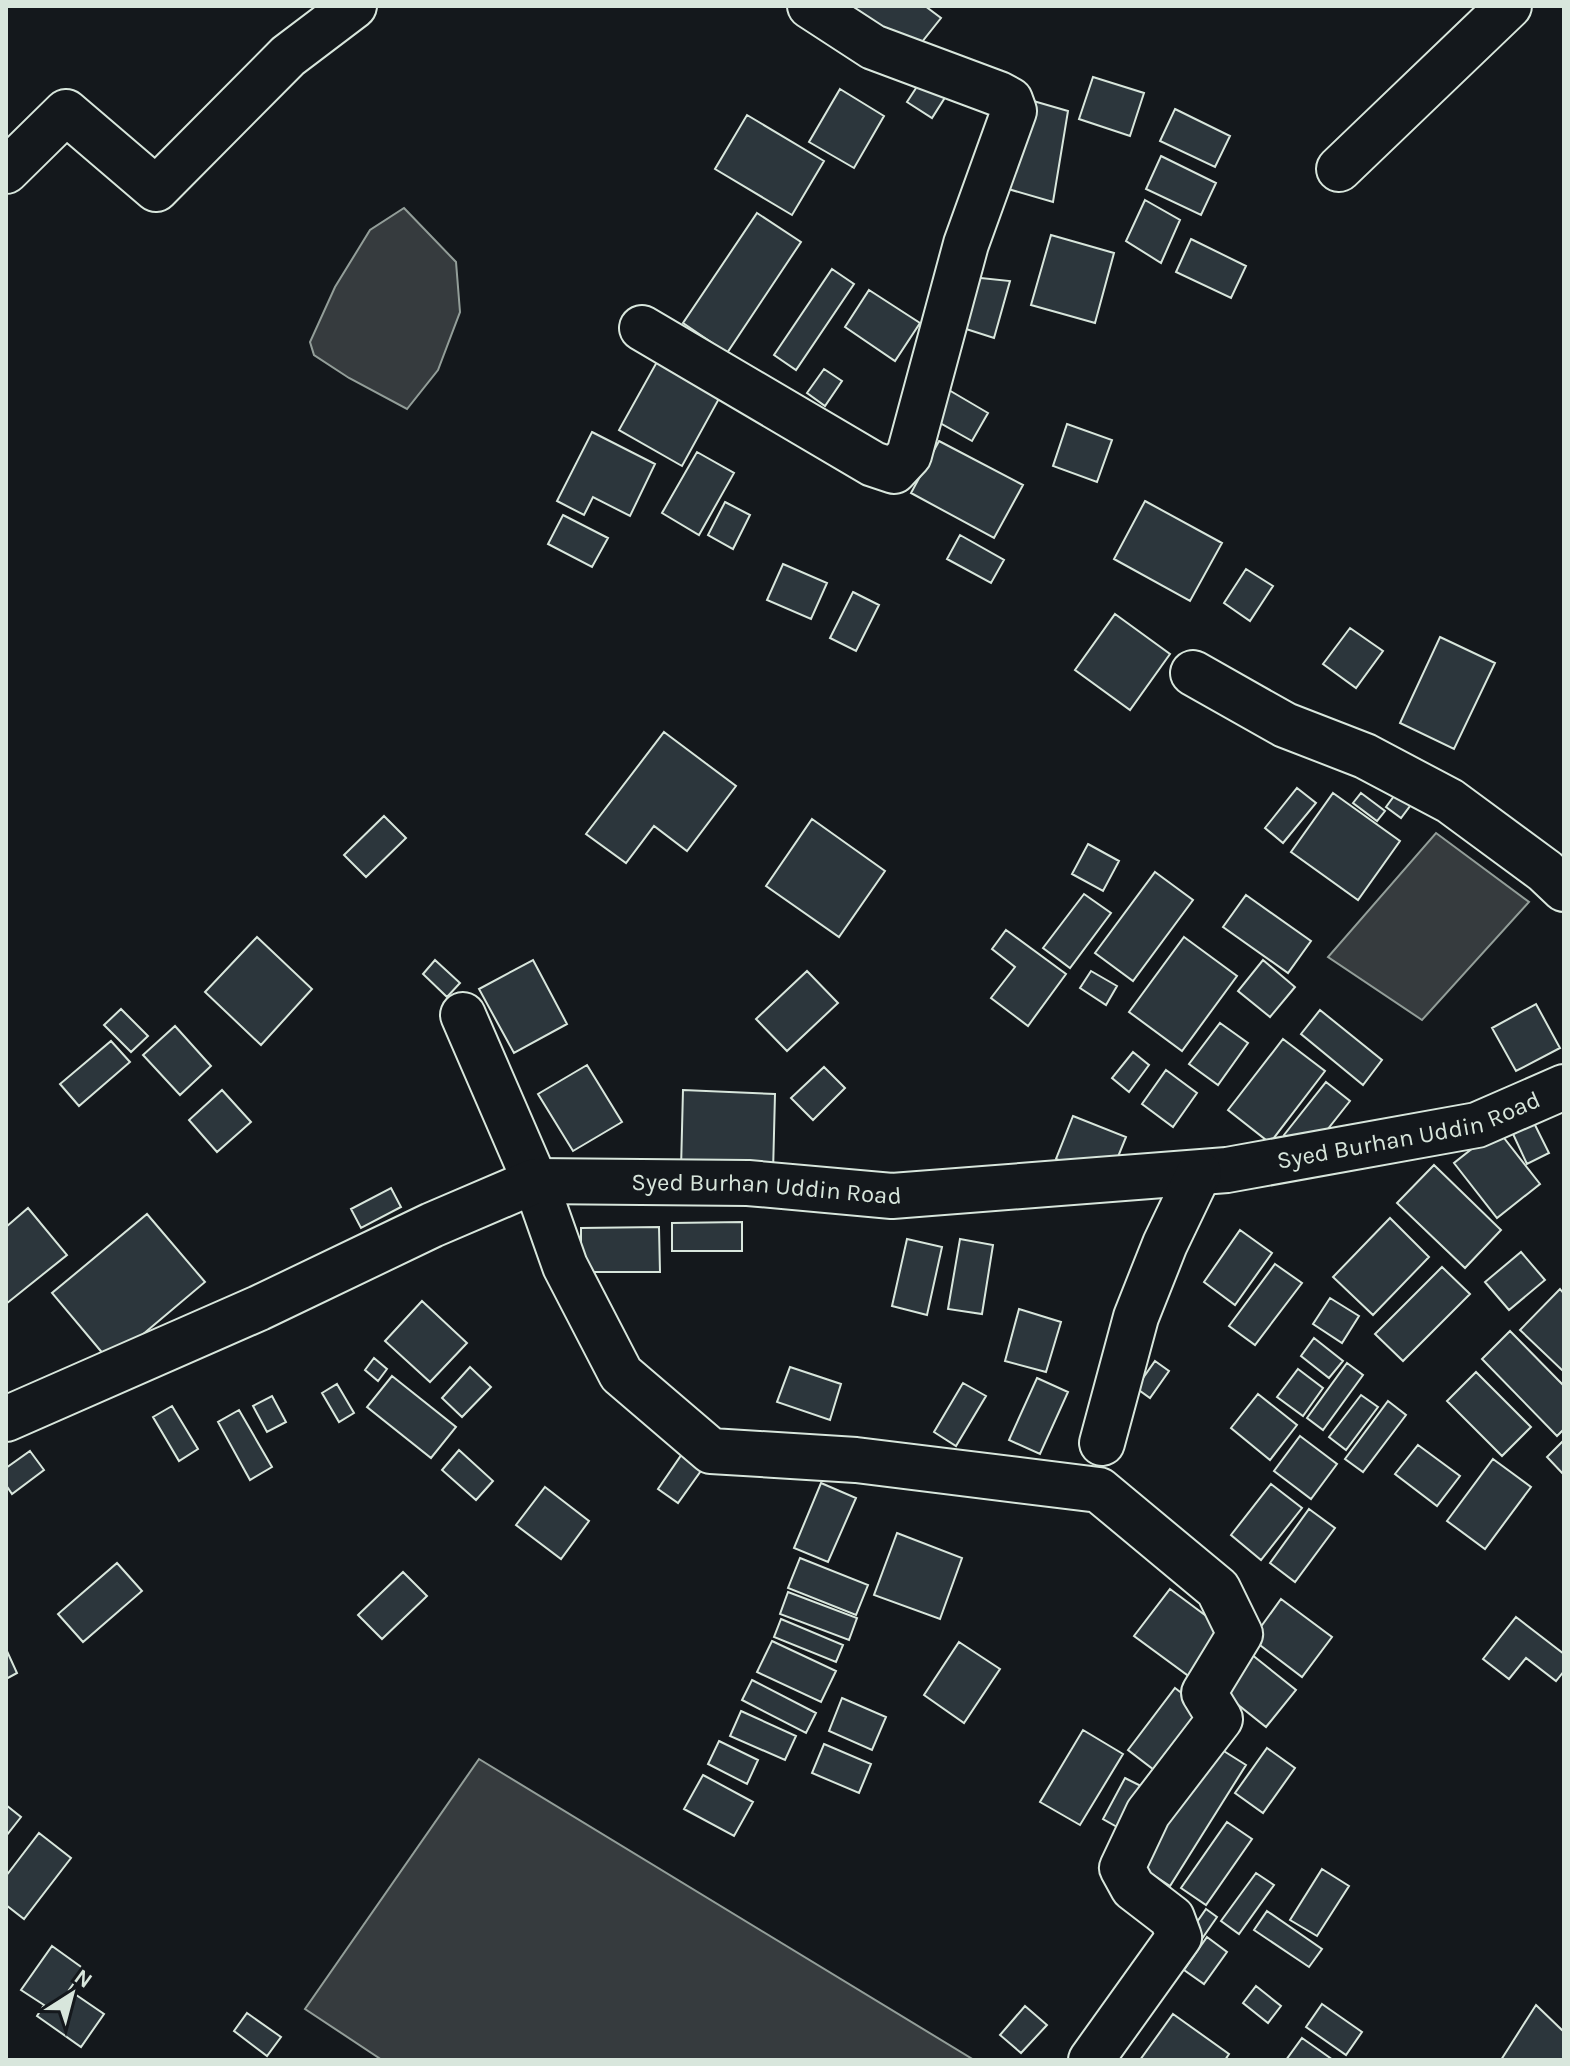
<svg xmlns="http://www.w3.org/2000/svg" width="1570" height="2066" viewBox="0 0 1570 2066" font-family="Karla,sans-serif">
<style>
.water{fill:#363b3e;stroke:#939e99;stroke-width:2}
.building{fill:#2c363c;stroke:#d8e6dc;stroke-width:2}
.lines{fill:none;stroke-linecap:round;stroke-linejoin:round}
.minor-casing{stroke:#d8e6dc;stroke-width:48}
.minor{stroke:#14181c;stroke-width:44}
.labels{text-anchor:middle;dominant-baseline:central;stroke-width:6;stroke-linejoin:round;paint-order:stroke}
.street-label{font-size:24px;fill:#d8e6dc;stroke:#14181c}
</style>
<rect width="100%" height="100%" fill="#14181c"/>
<!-- water -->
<path class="water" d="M404 208 456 262 460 312 438 370 407 409 349 378 314 355 310 342 335 287 370 230Z
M1436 833 1529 902 1422 1020 1328 957Z
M479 1759 974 2060H382L305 2009Z"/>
<!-- building -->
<path class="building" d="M833 6H925L941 18 906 62Z
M933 62 958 77 932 118 907 102Z
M1093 77 1144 93 1130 136 1079 119Z
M840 89 884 116 854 168 809 142Z
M1023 98 1068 111 1053 202 991 184Z
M1175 109 1230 136 1215 167 1160 141Z
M747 115 824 161 792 215 715 169Z
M1161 156 1216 183 1201 215 1146 189Z
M1145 200 1180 220 1161 263 1126 241Z
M757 213 801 242 727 353 683 323Z
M1051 235 1114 253 1095 323 1031 305Z
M1191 239 1246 266 1231 298 1176 272Z
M832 269 854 284 796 370 774 355Z
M971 277 1010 281 994 338 963 328Z
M869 290 920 323 895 361 845 327Z
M658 360 721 395 682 466 619 430Z
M824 369 842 381 825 406 807 393Z
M942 386 988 413 972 441 926 415Z
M1067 424 1112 440 1097 482 1053 466Z
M592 432 655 464 630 516 593 497 584 515 557 501Z
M939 441 1023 485 994 538 911 493Z
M697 452 734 473 699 535 662 513Z
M1145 501 1222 543 1190 601 1114 559Z
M725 502 750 515 733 549 708 535Z
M563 515 608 538 592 567 548 544Z
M960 535 1004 560 991 583 947 559Z
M783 564 827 583 811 619 767 600Z
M1246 569 1273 586 1250 621 1224 603Z
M853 592 879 605 856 651 830 638Z
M1115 614 1170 654 1130 710 1075 670Z
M1350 628 1383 651 1356 688 1323 664Z
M1440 637 1495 663 1454 749 1400 723Z
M664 732 736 786 687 851 654 826 626 863 586 834Z
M1378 784 1416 798 1401 818 1386 807 1394 796Z
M1297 788 1316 803 1283 843 1265 828Z
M1333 793 1400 841 1358 900 1291 852Z
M1361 793 1385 811 1377 821 1353 803Z
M384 816 406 838 366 877 344 855Z
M812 819 885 871 839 937 766 886Z
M1088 844 1119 861 1103 891 1072 874Z
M1155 872 1193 900 1133 981 1095 953Z
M1084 894 1111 913 1070 968 1043 948Z
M1246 895 1311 941 1288 973 1223 927Z
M1006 930 1066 974 1028 1026 991 998 1015 967 992 949Z
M257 937 312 989 261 1045 205 992Z
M1184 937 1237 976 1182 1051 1129 1012Z
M435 960 460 983 447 997 423 974Z
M533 960 567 1024 514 1053 479 989Z
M1263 960 1295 987 1270 1017 1238 991Z
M807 971 838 1003 787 1051 756 1019Z
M1091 971 1117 986 1106 1005 1080 988Z
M1536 1004 1560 1048 1516 1071 1492 1028Z
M121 1009 148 1036 131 1052 104 1025Z
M1320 1010 1382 1060 1363 1085 1301 1034Z
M1220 1023 1248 1043 1218 1085 1189 1064Z
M175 1026 211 1066 180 1095 143 1055Z
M1283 1039 1325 1071 1270 1143 1228 1110Z
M111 1041 130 1062 79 1106 60 1084Z
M1133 1052 1149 1065 1129 1092 1112 1078Z
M587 1065 622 1122 573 1151 538 1094Z
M824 1067 845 1088 813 1120 791 1098Z
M1166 1070 1197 1093 1173 1127 1142 1104Z
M1326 1082 1350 1101 1308 1154 1284 1135Z
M222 1090 251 1122 217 1152 189 1120Z
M683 1090 775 1094 773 1173 681 1169Z
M1073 1116 1126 1137 1109 1179 1056 1159Z
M1534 1123 1549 1153 1527 1164 1513 1134Z
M1497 1129 1540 1184 1497 1218 1454 1163Z
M1434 1165 1501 1230 1465 1268 1397 1203Z
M391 1188 401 1207 361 1228 351 1209Z
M28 1208 67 1255 6 1304V1227Z
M147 1214 205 1282 110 1362 52 1293Z
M1390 1218 1429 1257 1373 1315 1333 1277Z
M742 1222V1251H672V1223Z
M659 1227 660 1272H581V1228Z
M1240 1230 1272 1253 1235 1305 1204 1282Z
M907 1239 942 1247 927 1315 892 1306Z
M960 1239 993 1245 982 1314 948 1309Z
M1521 1252 1545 1280 1509 1310 1485 1282Z
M1275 1264 1302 1283 1255 1345 1229 1326Z
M1442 1267 1470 1294 1403 1361 1375 1334Z
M1560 1289 1564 1294V1372L1520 1330Z
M1330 1298 1359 1316 1342 1343 1313 1324Z
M422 1301 467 1343 430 1382 385 1341Z
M1019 1309 1061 1322 1046 1372 1005 1361Z
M1510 1331 1564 1386V1429L1557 1436 1482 1359Z
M1314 1338 1343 1361 1329 1378 1301 1356Z
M374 1358 387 1369 378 1381 365 1370Z
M1155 1361 1169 1371 1150 1398 1136 1388Z
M1347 1363 1363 1375 1323 1430 1307 1418Z
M470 1367 491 1387 462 1417 442 1398Z
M790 1367 841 1384 830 1420 777 1402Z
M1298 1369 1323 1388 1303 1416 1277 1397Z
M1476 1372 1531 1427 1502 1456 1447 1401Z
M392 1376 456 1427 431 1458 367 1407Z
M1037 1378 1068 1392 1040 1454 1009 1440Z
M963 1383 986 1396 956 1446 934 1432Z
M337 1384 354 1413 339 1422 322 1393Z
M1258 1394 1297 1425 1270 1460 1231 1428Z
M1361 1395 1378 1407 1346 1450 1329 1437Z
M272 1396 286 1422 267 1432 253 1406Z
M1388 1401 1406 1415 1363 1472 1345 1459Z
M172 1406 198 1449 179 1461 153 1417Z
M239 1410 272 1467 250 1480 218 1422Z
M1300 1436 1337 1464 1311 1499 1274 1471Z
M1564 1440V1475L1547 1457Z
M1418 1445 1460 1476 1437 1506 1395 1474Z
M459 1450 493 1481 476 1500 442 1470Z
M30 1451 44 1470 12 1494 6 1485V1468Z
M682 1454 703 1468 678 1503 658 1489Z
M1493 1459 1531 1487 1485 1549 1447 1521Z
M821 1483 856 1498 828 1562 794 1548Z
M1271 1484 1302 1508 1261 1560 1231 1535Z
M545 1487 589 1521 561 1559 516 1525Z
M1309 1509 1335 1528 1295 1582 1270 1563Z
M897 1533 962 1558 940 1619 874 1595Z
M800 1558 868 1585 856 1615 788 1588Z
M117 1563 142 1591 83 1642 58 1614Z
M403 1572 427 1596 382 1639 358 1615Z
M1170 1589 1229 1633 1194 1680 1134 1636Z
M788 1592 857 1618 849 1640 780 1614Z
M1281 1599 1332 1637 1302 1677 1252 1639Z
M1516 1617 1564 1654V1671L1556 1681 1526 1658 1509 1679 1483 1659Z
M781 1619 843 1645 836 1662 774 1637Z
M772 1641 836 1671 821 1702 757 1672Z
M959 1642 1000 1669 964 1723 924 1695Z
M6 1649 17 1673 6 1679Z
M1251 1654 1296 1690 1266 1727 1222 1692Z
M752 1680 816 1713 806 1733 742 1700Z
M1175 1688 1209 1714 1162 1776 1128 1750Z
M842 1698 886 1717 872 1750 829 1731Z
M741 1711 796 1736 785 1760 730 1736Z
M1083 1730 1123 1754 1080 1825 1040 1802Z
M719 1741 758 1760 747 1784 708 1764Z
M1211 1743 1246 1765 1170 1886 1135 1863Z
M824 1744 871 1764 859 1793 812 1773Z
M1267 1748 1295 1768 1263 1813 1235 1793Z
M703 1775 753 1802 734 1836 684 1809Z
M1125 1778 1149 1790 1126 1832 1103 1819Z
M6 1805 21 1817 6 1836Z
M1227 1822 1252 1839 1206 1905 1181 1888Z
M39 1833 71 1858 24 1919 6 1905V1876Z
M1322 1869 1349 1886 1317 1936 1290 1920Z
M1256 1873 1274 1885 1239 1934 1221 1921Z
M1206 1909 1217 1917 1199 1943 1188 1935Z
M1267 1911 1322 1949 1309 1967 1254 1930Z
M1207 1937 1227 1952 1204 1984 1184 1970Z
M52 1946 84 1969 69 1990 104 2014 81 2047 37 2016 44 2005 21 1990Z
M1256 1986 1281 2006 1268 2023 1243 2003Z
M1322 2004 1362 2032 1346 2055 1306 2027Z
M1536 2005 1564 2032V2060H1501Z
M1025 2006 1047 2025 1021 2053 1000 2035Z
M247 2013 281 2037 267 2056 234 2031Z
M1173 2014 1229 2054 1225 2060H1140Z
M1302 2038 1333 2060H1286Z"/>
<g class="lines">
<defs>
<g id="minor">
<path d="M1339 169 1509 6"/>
<path d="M6 171 66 112 156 189 288 56 354 6"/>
<path d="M642 328 873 464 894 471 909 455 966 244 1014 111 1010 100 999 94 873 47 810 6"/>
<path d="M1193 673 1285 725 1365 756 1450 801 1545 871 1564 889"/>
<path d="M463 1015 535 1181 565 1266 621 1374 711 1451 856 1460 1099 1490 1218 1589 1240 1634 1204 1693 1220 1719 1148 1813 1122 1868 1133 1888 1172 1918 1179 1937 1091 2060"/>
<path id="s1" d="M6 1419 259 1308 432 1225 535 1181 748 1183 892 1196 1227 1170 1477 1125 1564 1087"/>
<path d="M1102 1443 1136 1317 1165 1244 1199 1173"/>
</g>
</defs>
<!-- minor casing -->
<use href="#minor" class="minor-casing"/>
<!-- minor -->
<use href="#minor" class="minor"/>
</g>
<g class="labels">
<!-- street labels -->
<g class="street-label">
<text stroke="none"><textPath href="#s1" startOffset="1460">Syed Burhan Uddin Road</textPath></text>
<text stroke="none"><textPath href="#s1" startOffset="812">Syed Burhan Uddin Road</textPath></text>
</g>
</g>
<!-- border -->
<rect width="1570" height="2066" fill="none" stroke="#d8e6dc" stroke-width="16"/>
<!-- north arrow -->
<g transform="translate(72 1994) rotate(36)" stroke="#14181c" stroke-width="6" paint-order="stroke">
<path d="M0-6L14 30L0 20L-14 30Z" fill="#d8e6dc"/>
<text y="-12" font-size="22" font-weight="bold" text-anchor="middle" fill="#d8e6dc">N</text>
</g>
</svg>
